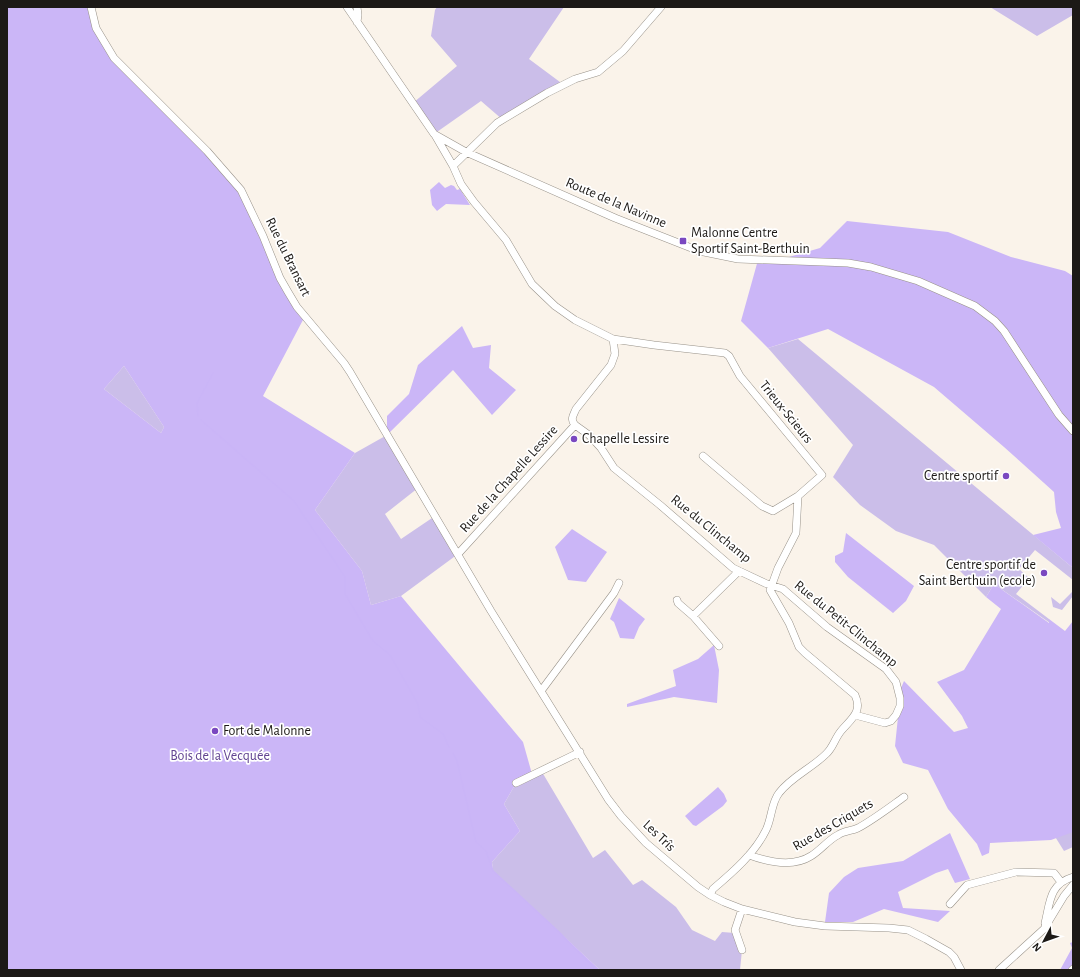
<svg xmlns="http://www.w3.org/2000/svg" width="1080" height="977" viewBox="0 0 1080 977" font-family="'Alegreya Sans',sans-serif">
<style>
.green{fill:#cbbee9}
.forest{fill:#cbb6f7;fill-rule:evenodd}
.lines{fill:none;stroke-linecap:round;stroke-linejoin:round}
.stream{stroke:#cab5f7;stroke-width:1.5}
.minor-casing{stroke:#989289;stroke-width:8}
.minor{stroke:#fff;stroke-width:7}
.poi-dot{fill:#7a48c0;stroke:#fff;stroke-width:1.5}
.labels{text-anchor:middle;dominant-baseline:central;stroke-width:3.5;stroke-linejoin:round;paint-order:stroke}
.street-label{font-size:14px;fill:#1c1916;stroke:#fff}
.poi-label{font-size:14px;fill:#1c1916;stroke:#fff;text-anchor:start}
.park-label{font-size:14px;fill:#624491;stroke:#fff}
</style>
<rect width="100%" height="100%" fill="#faf3ea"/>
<!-- green -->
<path class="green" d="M437 7H564L529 59 564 85 503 120 481 101 434 134 413 103 457 66 431 36 435 10Z
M990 7H1073V15L1037 36Z
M798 339 1073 568V580L1035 550 1019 569 1029 578 1016 594 1049 619 1050 623 994 584 986 597 934 545 896 531 860 505 833 477 853 445 768 348Z
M124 366 164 427 161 433 104 389Z
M387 435 418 488 385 514 401 539 435 516 458 554 401 596 371 605 362 571 315 510 355 453Z
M1073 591V596L1062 610 1053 607 1051 597 1060 604Z
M542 772 593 858 605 850 633 885 642 880 676 907 692 930 715 941 722 932 735 933 742 950 740 970H600L493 871 492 862 520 831 504 804 516 783Z
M1049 827 1073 831V847L1064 851Z"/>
<!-- forest -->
<path class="forest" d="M7 7H91L96 28 114 58 241 190 280 278 304 318 263 396 355 453 315 510 362 571 371 605 401 596 523 742 532 774 516 783 504 804 520 831 492 862 493 870 600 970H7ZM124 366 164 427 161 433 104 389Z
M439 182 445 188 451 185 454 186 457 190 460 189 470 205 446 204 437 211 432 205 430 190Z
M847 221 948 232 1011 257 1065 271 1073 276V568L1033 535 1061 528 1056 512 1054 492 1004 447 934 387 828 329 768 348 741 321 758 260 782 259 820 248Z
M462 326 473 348 491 345 489 368 516 390 492 415 453 370 387 435V416L409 394 418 365Z
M572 529 607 552 586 582 568 580 555 547Z
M846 533 914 586 906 601 893 613 848 577 835 562V556L843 552Z
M994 584 1049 623V619L1065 631 1073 621V832L1051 840 990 843 989 853 982 856 977 844 948 809 928 770 903 763 895 746 901 688 904 681 954 732 968 728 962 716 937 682 964 670 1001 609 986 597Z
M619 598 645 619 639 627 634 639 620 638 614 622 610 619Z
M714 645 719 670 717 703 674 697 627 707V704L676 686 673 670 698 659Z
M718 787 724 794 727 801 723 806 696 826 693 825 685 816Z
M950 833 970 879 955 883 948 869 936 873 898 892 903 908 950 911 938 922 884 909 853 922H825L829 893 844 877 858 868 903 861Z
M1073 942V965L1068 970H1060L1072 948 1070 943Z"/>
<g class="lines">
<!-- stream -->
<path class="stream" d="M198 416 197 403 213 373
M201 420 294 501 345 577V594L373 641 390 655 418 704 420 717 443 734 449 747
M453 753 457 761 476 842 486 851 493 871 558 931 596 970"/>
<defs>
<path id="minor" d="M91 7 96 28 114 58 207 151 241 190 263 236 280 278 288 292 297 307 344 363 350 372 491 611 608 799 621 816 646 843 698 887 710 895 724 902 742 909 795 922 825 926 889 928 908 930 926 939 949 952 954 957 961 970
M347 7 434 134 466 152 615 218 699 251 738 259 823 262 848 263 871 267 918 281 975 306 995 321 1004 331 1059 415 1073 431
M357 7 358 15 357 22
M661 7 623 51 598 72 575 79 547 93 497 123 453 166 461 184 474 202 506 240 532 284 555 306 575 320 613 339 654 345 725 353 729 356 740 376 822 475 798 496 796 533 778 568 770 590 789 623 799 647 805 653 855 695C863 712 851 719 841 731 835 738 833 748 826 754 812 768 791 777 779 793 771 803 772 818 766 830 755 853 733 872 713 889L710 895
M435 135 453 166
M575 425 589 435 601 448 614 468 660 505 733 568 767 584 783 589 827 627 886 669 896 682 900 698V706L896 715 891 721 885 723 855 715
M703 456 762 506 773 511 798 496
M458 554 575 425C570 419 573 416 576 409L611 365 615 354 613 339
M677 600 678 603 693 616 719 646
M693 616 739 571
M541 691 614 593 619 583
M516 783 580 752
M749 855C768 862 792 868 811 856 821 850 828 840 838 835 844 831 851 831 858 828 873 820 890 807 904 797
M950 904 967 885 1016 872 1054 873 1061 882
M1045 923C1050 903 1049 884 1073 877
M742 950 735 930 742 909
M999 970 1044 929 1064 896 1073 885
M1072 970 1073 969"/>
</defs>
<!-- minor casing -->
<use href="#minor" class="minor-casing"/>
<!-- minor -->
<use href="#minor" class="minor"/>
</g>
<!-- markers -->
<g class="poi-dot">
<rect x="679" y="237" width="8" height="8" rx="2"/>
<circle cx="574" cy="439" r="4"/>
<circle cx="1006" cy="476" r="4"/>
<circle cx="1044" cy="573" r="4"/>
<circle cx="215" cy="731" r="4"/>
</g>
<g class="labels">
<!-- street labels -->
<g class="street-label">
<text transform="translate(616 203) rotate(23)">Route de la Navinne</text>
<text transform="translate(288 257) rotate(64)">Rue du Bransart</text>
<text transform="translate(786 412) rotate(51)">Trieux-Scieurs</text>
<text transform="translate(509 479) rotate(-48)">Rue de la Chapelle Lessire</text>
<text transform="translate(711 529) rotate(39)">Rue du Clinchamp</text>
<text transform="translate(846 624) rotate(39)">Rue du Petit-Clinchamp</text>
<text transform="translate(833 825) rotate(-30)">Rue des Criquets</text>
<text transform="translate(659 836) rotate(43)">Les Trîs</text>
</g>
<!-- poi labels -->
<g class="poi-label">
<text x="691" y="233">Malonne Centre<tspan x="691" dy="16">Sportif Saint-Berthuin</tspan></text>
<text x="582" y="439">Chapelle Lessire</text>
<text x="998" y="476" text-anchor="end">Centre sportif</text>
<text x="1036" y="565" text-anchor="end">Centre sportif de<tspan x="1036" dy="16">Saint Berthuin (ecole)</tspan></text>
<text x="223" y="731">Fort de Malonne</text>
</g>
<!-- park labels -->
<g class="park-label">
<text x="220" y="756">Bois de la Vecquée</text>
</g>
</g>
<!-- border -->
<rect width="1080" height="977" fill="none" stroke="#1c1916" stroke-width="16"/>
<!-- north arrow -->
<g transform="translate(1044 941) rotate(229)" stroke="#ffffff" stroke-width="3" paint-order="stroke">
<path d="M0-3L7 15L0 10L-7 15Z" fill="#1c1916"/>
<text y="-6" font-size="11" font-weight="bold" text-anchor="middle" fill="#1c1916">N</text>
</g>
</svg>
